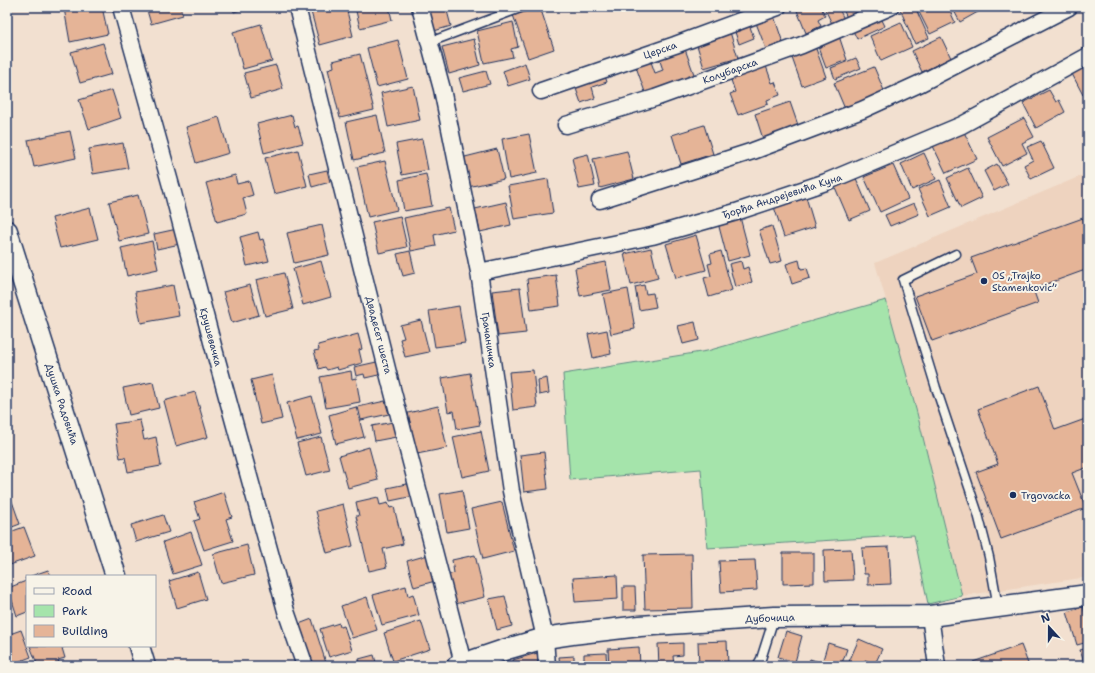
<svg xmlns="http://www.w3.org/2000/svg" width="1095" height="673" viewBox="0 0 1095 673" font-family="'Shantell Sans',sans-serif">
<style>
.built{fill:#eed3bf}
.green{fill:#a5e4ab;stroke:#608a84}
.building{fill:#e5b497;stroke:#1b2f5e}
.lines{fill:none;stroke-linecap:round;stroke-linejoin:round}
.service-casing{stroke:#1b2f5e;stroke-width:11}
.minor-casing{stroke:#1b2f5e;stroke-width:19}
.tertiary-casing{stroke:#1b2f5e;stroke-width:23}
.service{stroke:#f7f3e8;stroke-width:8}
.minor{stroke:#f7f3e8;stroke-width:16}
.tertiary{stroke:#f7f3e8;stroke-width:20}
.poi-dot{fill:#1b2f5e;stroke:#f7f3e8;stroke-width:1.5}
.labels{text-anchor:middle;dominant-baseline:central;stroke-width:4;stroke-linejoin:round;paint-order:stroke}
.street-label{font-size:10px;fill:#1b2f5e;stroke:#f7f3e8}
.poi-label{font-size:10px;fill:#1b2f5e;stroke:#f7f3e8;text-anchor:start}
</style>
<rect width="100%" height="100%" fill="#f2e0d0"/>
<filter id="ink" filterUnits="userSpaceOnUse"><feTurbulence type="fractalNoise" baseFrequency=".025" numOctaves="2"/><feDisplacementMap in="SourceGraphic" scale="8" xChannelSelector="R" yChannelSelector="G"/><feConvolveMatrix kernelMatrix="1 2 1 2 8 2 1 2 1" color-interpolation-filters="sRGB"/></filter>
<g filter="url(#ink)">
<!-- built -->
<path class="built" d="M1088 173V577L962 596 917 413 886 300 875 263Z"/>
<!-- green -->
<path class="green" d="M886 300 917 413 962 596 928 604 914 535 707 548 701 469 570 480 563 374 707 351Z"/>
<!-- building -->
<path class="building" d="M68 7H102L108 34 70 42 64 8Z
M146 7H180L183 15 151 24Z
M232 7H251L234 12Z
M313 7H346L353 36 320 45 310 8Z
M355 7H389L392 20 360 28Z
M427 7H446L451 26 434 31Z
M488 7H501L490 11Z
M534 7H540L554 49 528 58 513 15Z
M798 7H821L825 16 818 20 821 26 806 33 796 8Z
M824 7H838L846 23 834 28Z
M842 7H868L869 11 848 20Z
M905 7H915L929 38 915 44 900 9Z
M923 7H948L955 22 930 34 918 10Z
M952 7H985V8L960 22Z
M774 16 783 43 766 49 756 23Z
M880 16 885 26 857 39 852 29Z
M513 22 518 47 511 49 513 57 484 63 477 31Z
M901 22 912 47 881 61 870 36Z
M261 24 272 61 243 69 233 32Z
M749 24 754 38 739 44 734 29Z
M730 32 738 58 704 68 696 42Z
M839 36 847 60 826 68 817 44Z
M941 37 951 58 922 72 912 51Z
M474 39 480 65 449 74 442 47Z
M398 40 408 79 377 87 367 48Z
M103 43 112 74 80 83 71 52Z
M815 46 826 77 802 86 791 55Z
M685 49 695 77 646 95 635 64 650 59 655 73 663 70 659 58Z
M360 54 374 110 340 118 328 69 334 67 333 61Z
M856 58 861 68 835 79 831 68Z
M525 63 530 79 508 86 503 71Z
M1081 64 1088 77V92L1083 95 1070 70Z
M276 65 283 89 251 98 244 73Z
M766 66 772 83 775 82 780 95 767 100 768 104 738 115 730 94 735 92 731 80Z
M874 67 885 93 845 109 834 83Z
M486 71 490 84 463 91 459 78Z
M604 73 607 82 592 87 595 98 581 103 574 83Z
M413 86 420 120 388 127 381 93Z
M112 90 121 118 89 129 79 100Z
M1049 90 1056 102 1059 100 1065 112 1036 128 1023 103Z
M790 102 799 128 763 139 755 114Z
M292 115 295 127 298 126 303 143 264 153 257 124Z
M377 115 385 153 354 160 346 122Z
M219 117 229 153 196 163 186 127Z
M1024 118 1034 137 1022 143 1027 153 1002 166 987 137Z
M704 125 713 154 681 164 672 135Z
M70 131 76 158 34 167 28 140Z
M964 132 977 159 946 173 933 146Z
M529 134 537 173 509 179 502 139Z
M422 139 428 170 402 175 396 144Z
M1041 141 1054 168 1031 179 1024 165 1033 160 1027 147Z
M123 143 128 168 93 174 89 149Z
M497 149 504 179 468 187 461 158Z
M298 150 307 186 274 194 265 158Z
M627 151 634 179 600 188 593 159Z
M924 153 936 179 912 190 901 164Z
M588 154 595 186 579 189 572 158Z
M385 161 397 210 368 217 357 167Z
M997 164 1008 184 994 191 984 171Z
M893 165 908 199 880 212 864 177Z
M968 168 982 198 961 208 947 178Z
M327 170 330 182 312 187 309 174Z
M426 174 432 206 404 211 399 180Z
M235 175 237 184 249 181 253 195 243 198 247 214 217 222 206 183Z
M855 176 870 211 849 220 834 185Z
M548 179 553 213 514 219 508 186Z
M940 180 951 207 930 216 918 189Z
M138 195 148 234 119 241 109 202Z
M806 197 815 227 784 237 774 207Z
M506 202 511 225 480 232 475 209Z
M914 203 919 214 890 226 885 215Z
M90 208 98 239 60 248 52 218Z
M449 208 454 230 434 235 436 246 411 251 404 218Z
M400 216 407 247 379 253 372 222Z
M740 217 750 255 728 261 718 223Z
M1083 218 1088 233V269L1033 289 1038 303 932 341 915 296 977 274 971 258Z
M322 225 329 255 294 263 287 233Z
M772 226 782 261 770 264 759 230Z
M177 229 180 244 157 249 154 234Z
M258 232 260 240 263 239 269 261 247 266 240 237Z
M696 235 706 270 676 278 666 244Z
M152 241 158 269 127 276 121 248Z
M651 248 658 278 631 285 624 254Z
M410 251 415 273 403 276 397 254Z
M721 251 732 290 709 297 704 278 711 276 708 264 712 263 710 254Z
M799 260 801 269 807 268 810 278 792 284 786 264Z
M321 261 331 297 303 305 293 269Z
M741 261 743 269 748 267 752 282 735 287 729 264Z
M606 262 611 290 580 296 575 268Z
M284 273 293 309 265 316 256 280Z
M556 275 560 306 531 310 527 279Z
M173 285 179 316 141 323 135 292Z
M250 285 259 315 232 323 223 292Z
M644 285 646 294 653 293 656 307 639 310 635 287Z
M520 288 526 333 498 336 492 291Z
M628 289 635 329 611 334 603 294Z
M459 306 465 343 435 347 429 311Z
M421 320 429 352 405 357 400 339 404 338 400 325Z
M695 322 699 340 683 344 678 326Z
M607 330 611 354 593 358 588 334Z
M358 334 362 349 359 350 362 363 338 370 337 367 327 370 325 367 319 369 314 351 319 350 318 345Z
M381 361 383 374 365 378 364 374 356 376 354 367Z
M533 370 537 407 513 410 509 372Z
M351 371 352 379 356 378 360 402 326 408 320 377Z
M470 373 480 425 457 429 454 411 448 412 442 378Z
M272 375 282 419 261 424 251 380Z
M547 378 549 393 539 395 538 380Z
M153 382 159 408 129 415 123 388Z
M1039 386 1055 430 1088 418V467L1072 473 1086 508 1001 539 976 472 998 464 978 409Z
M195 392 208 437 176 446 164 401Z
M312 396 322 434 297 440 287 403Z
M385 401 389 414 361 420 358 407Z
M438 406 447 448 417 454 408 413Z
M356 407 364 437 336 444 329 415Z
M140 420 144 440 156 437 161 466 128 472 125 457 120 458 114 424Z
M393 422 396 437 375 441 372 426Z
M481 431 489 471 462 477 453 437Z
M321 437 330 470 306 476 297 443Z
M369 447 378 480 348 488 339 456Z
M544 452 548 489 524 492 520 455Z
M411 483 414 496 390 501 387 488Z
M7 487 20 524 7 529Z
M462 490 469 528 447 532 440 494Z
M224 492 232 517 226 519 233 541 204 550 194 521 200 519 194 502Z
M378 497 380 505 388 503 390 508 394 507 403 544 383 549 387 567 369 571 356 516H359L356 502Z
M502 502 514 551 483 559 471 509Z
M343 504 353 546 327 553 316 511Z
M163 515 169 532 136 542 131 525Z
M24 527 35 556 7 566V533Z
M191 532 202 565 173 574 163 542Z
M247 545 254 575 221 583 213 554Z
M889 547 891 584 868 585V574H864L862 548Z
M851 549 853 580 825 581 824 550Z
M783 553H814V583L783 584Z
M692 554 693 608 645 609 643 555Z
M428 555 435 581 414 587 407 561Z
M475 555 485 597 455 604 448 575 454 573 452 560Z
M755 560 757 590 721 592 719 561Z
M48 570 50 576H31Z
M198 572 206 599 177 608 169 581Z
M617 575 618 599 575 602 573 578Z
M27 577V612L17 616 8 588 26 581 25 578Z
M406 586 408 596 413 594 419 615 382 625 373 595Z
M623 587H635L636 610H623Z
M505 596 512 626 497 630 489 599Z
M367 597 377 630 352 638 341 606Z
M7 602 11 614 7 615Z
M1083 607 1088 624V642L1077 645 1067 612Z
M312 619 327 666H313L299 635 303 634 299 624Z
M421 621 430 649 393 661 384 633Z
M339 623 340 627 344 626 352 650 329 657 320 629Z
M21 630 31 657 7 666V635Z
M786 631 802 636 795 662 778 657Z
M859 639 882 649 875 664 865 660 863 666H847Z
M727 641 728 666H699L698 642Z
M683 643V655L673 656 674 666H659L658 644Z
M828 643 847 649 841 666H808L810 659 822 663Z
M1021 645 1029 666H974L973 662Z
M30 646H66L62 648 65 658 58 660 60 666H38Z
M639 647 640 666H609L608 649Z
M1088 648V666H1085L1080 650Z
M537 653 540 666H514L513 660Z
M606 653 607 666H584V654Z
M374 655 377 666H361L359 659Z
M574 656V666H560L559 657Z"/>
<g class="lines">
<defs>
<path id="service" d="M430 42 523 7
M956 254 903 280 936 388 978 514 989 557 998 607
M757 666 761 659 774 618"/>
<path id="minor" d="M121 7 173 193 212 342 286 611 305 666
M297 7 389 377 463 663
M420 7 442 89 479 272 511 491 545 638 547 666
M541 91 675 45 778 7
M566 125 655 98 802 45 890 7
M600 200 753 151 862 110 921 83 1069 7
M479 272 652 236 736 212 826 182 962 125 1088 56
M930 616 937 666"/>
<path id="tertiary" d="M7 231 116 576
M139 646 145 666
M457 666 507 649 545 638 572 634 640 626 774 617 930 616 1088 595"/>
</defs>
<!-- service casing -->
<use href="#service" class="service-casing"/>
<!-- minor casing -->
<use href="#minor" class="minor-casing"/>
<!-- tertiary casing -->
<use href="#tertiary" class="tertiary-casing"/>
<!-- service -->
<use href="#service" class="service"/>
<!-- minor -->
<use href="#minor" class="minor"/>
<!-- tertiary -->
<use href="#tertiary" class="tertiary"/>
</g>
</g>
<!-- markers -->
<g class="poi-dot">
<circle cx="984" cy="281" r="4"/>
<circle cx="1013" cy="495" r="4"/>
</g>
<g class="labels">
<!-- street labels -->
<g class="street-label">
<text transform="translate(660 50) rotate(-19)">Церска</text>
<text transform="translate(730 71) rotate(-20)">Колубарска</text>
<text transform="translate(782 196) rotate(-18)">Ђорђа Андрејевића Куна</text>
<text transform="translate(379 335) rotate(76)">Двадесет шеста</text>
<text transform="translate(211 337) rotate(75)">Крушевачка</text>
<text transform="translate(489 340) rotate(82)">Грачаничка</text>
<text transform="translate(62 404) rotate(72)">Душка Радовића</text>
<text transform="translate(770 618) rotate(-2)">Дубочица</text>
</g>
<!-- poi labels -->
<g class="poi-label">
<text x="992" y="275">OS „Trajko<tspan x="992" dy="12">Stamenkovic”</tspan></text>
<text x="1021" y="495">Trgovacka</text>
</g>
</g>
<!-- margin -->
<rect width="1095" height="673" fill="none" stroke="#f7f3e8" stroke-width="24"/>
<rect x="12" y="12" width="1071" height="649" fill="none" stroke="#1b2f5e" stroke-width="1.5" filter="url(#ink)"/>
<!-- legend -->
<rect x="26" y="575" width="130" height="72" fill="#f7f3e8" stroke="#9fa5b1"/>
<rect x="34" y="588" width="20" height="6" fill="#f7f3e8" stroke="#9fa5b1"/>
<text x="62" y="595" font-size="12" fill="#1b2f5e">Road</text>
<rect x="34" y="605" width="20" height="12" fill="#a5e4ab" stroke="#9fa5b1"/>
<text x="62" y="615" font-size="12" fill="#1b2f5e">Park</text>
<rect x="34" y="625" width="20" height="12" fill="#e5b497" stroke="#9fa5b1"/>
<text x="62" y="635" font-size="12" fill="#1b2f5e">Building</text>
<!-- north arrow -->
<g transform="translate(1049 627) rotate(339)" stroke="#f7f3e8" stroke-width="3" paint-order="stroke">
<path d="M0-3L7 15L0 10L-7 15Z" fill="#1b2f5e"/>
<text y="-6" font-size="11" font-weight="bold" text-anchor="middle" fill="#1b2f5e">N</text>
</g>
</svg>
